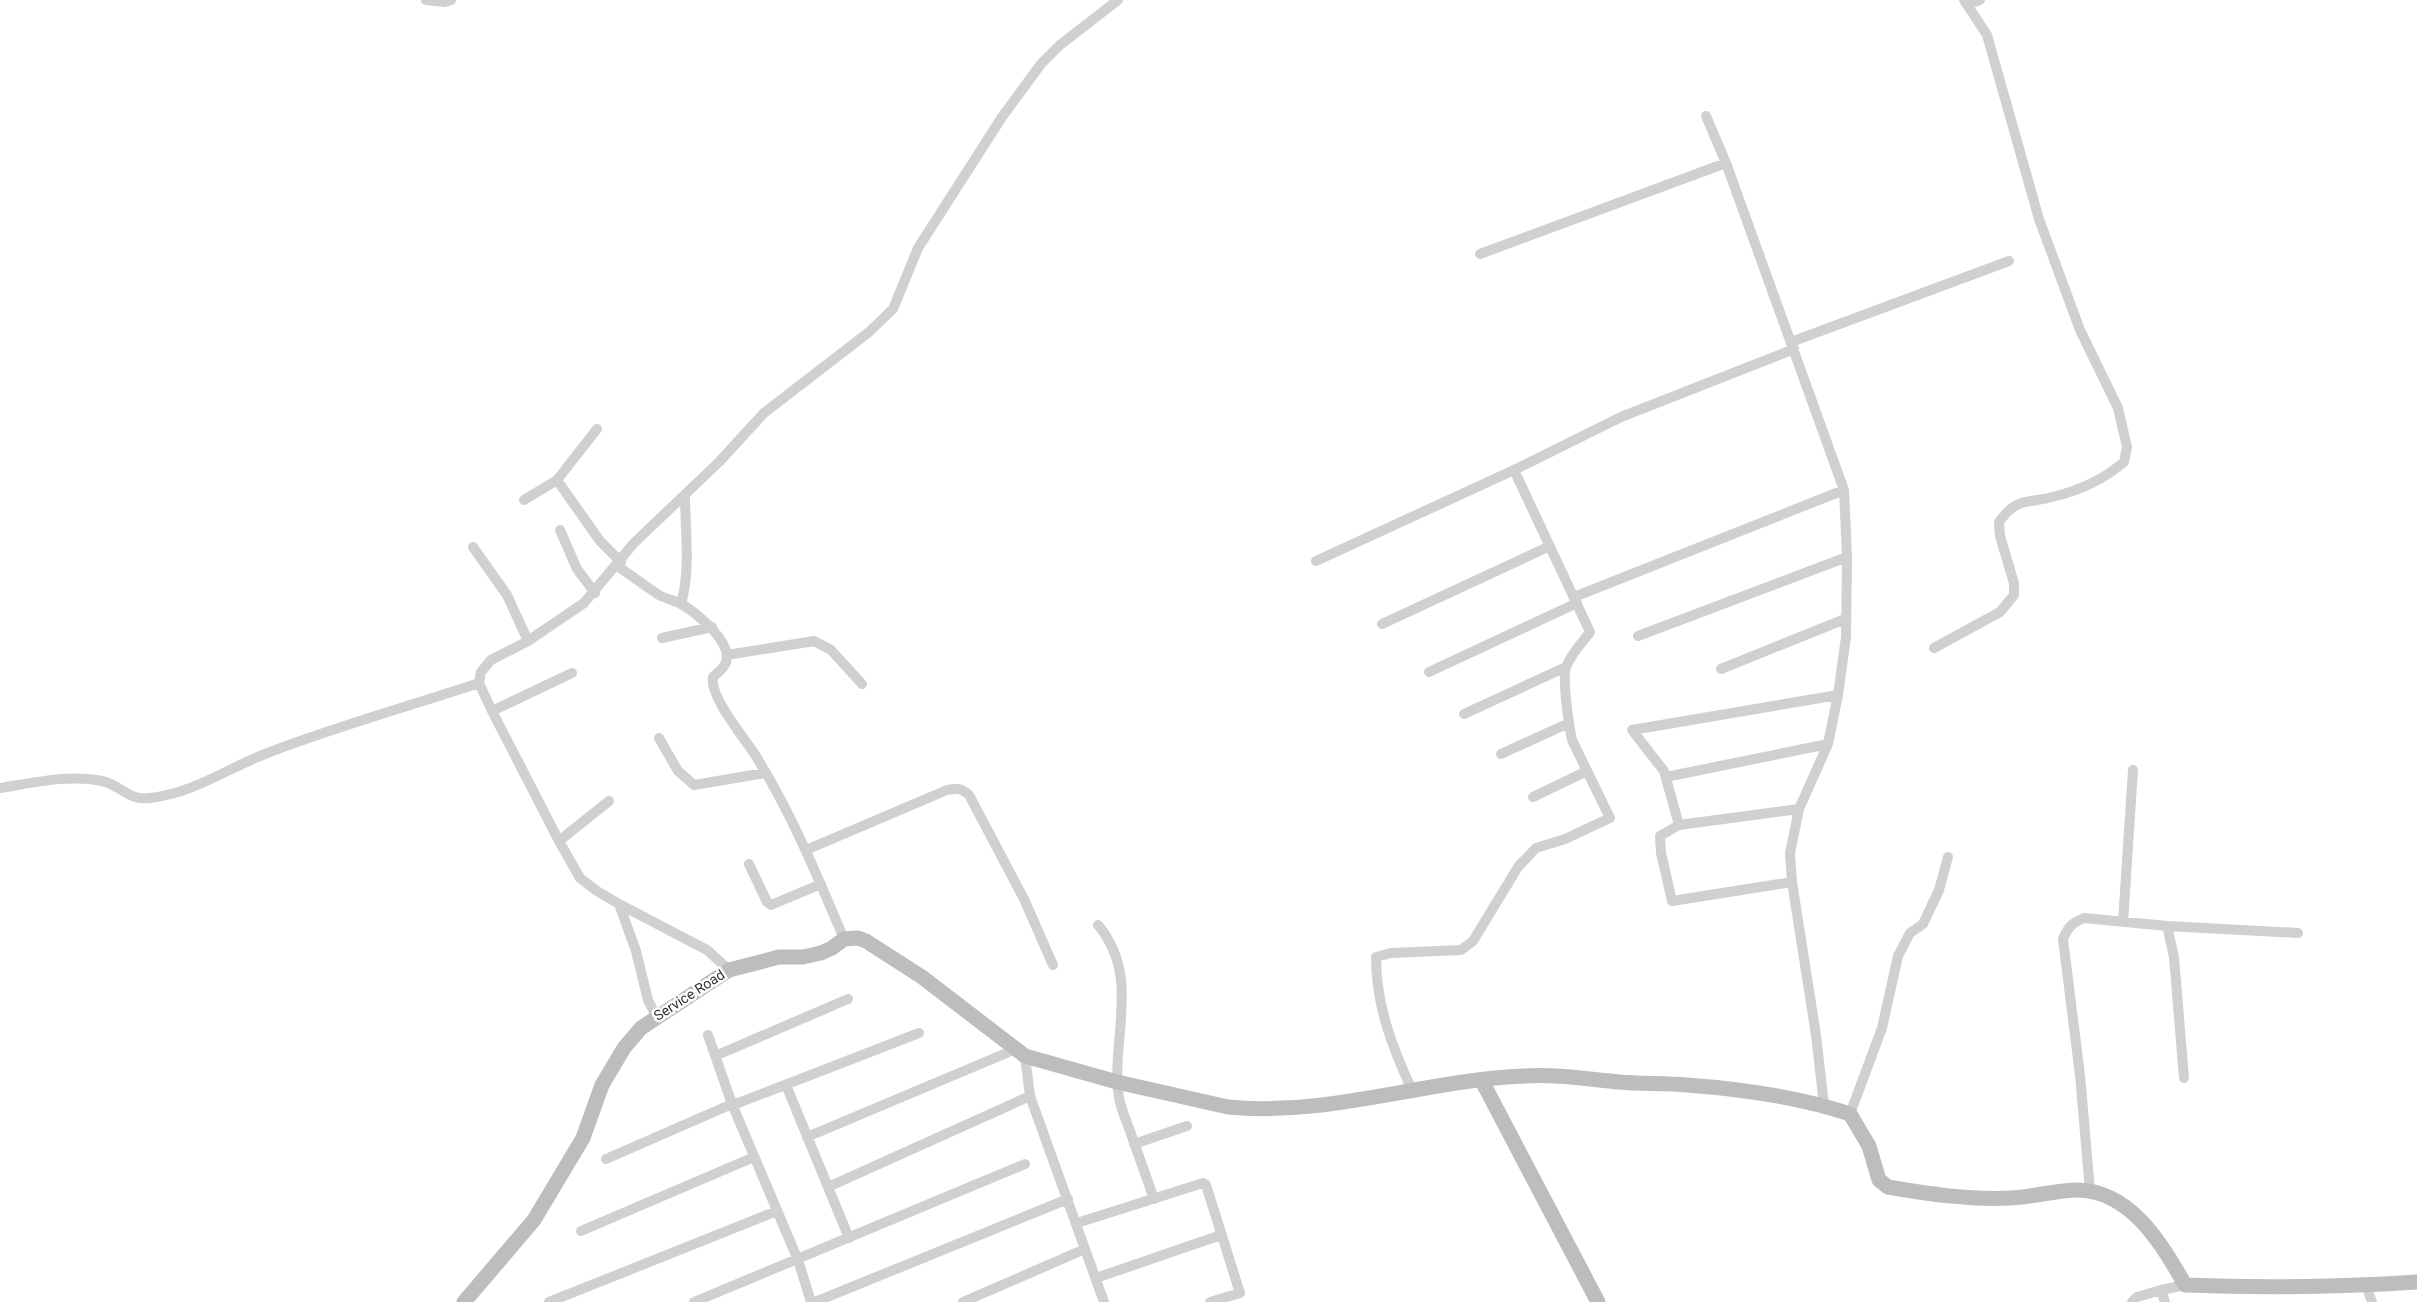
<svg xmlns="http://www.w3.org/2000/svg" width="2417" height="1302" viewBox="0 0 2417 1302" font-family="Roboto,sans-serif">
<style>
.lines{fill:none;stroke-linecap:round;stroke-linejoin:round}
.street{stroke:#d0d0d0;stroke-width:10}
.secondary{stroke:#bdbdbd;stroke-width:15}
.labels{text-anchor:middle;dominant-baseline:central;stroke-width:5;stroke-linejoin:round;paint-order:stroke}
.street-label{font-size:14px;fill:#333;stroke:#fff}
</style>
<rect width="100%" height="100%" fill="#fff"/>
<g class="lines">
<!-- street -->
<path class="street" d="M426 0 445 2 451 0
M1969 4 1980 0
M1706 116 1726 163 1844 490 1847 557 1846 637 1838 695 1828 744 1799 809 1790 853 1792 882 1816 1035 1824 1105
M1480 254 1726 163
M1791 342 2009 261
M557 480 600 541 621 562
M524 500 557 480 597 429
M560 530 577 569 595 593
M473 547 507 595 528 641
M1316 561 1514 470 1621 417 1794 349
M617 566C631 575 645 586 659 595 666 599 674 600 681 604 696 612 738 646 724 666 722 670 716 674 713 677 709 695 743 737 754 753 791 812 817 875 844 939
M1574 597 1844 490
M681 604C691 568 685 532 685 495
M1382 624 1550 546
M1638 636 1847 557
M662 638 712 627
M1934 648 2000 612 2014 595V583L2000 536 1999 522C2017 497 2026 504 2052 497 2078 491 2104 479 2124 462L2127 447 2118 408 2080 330 2039 219 1987 35 1964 0
M727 655 814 641 831 650 862 684
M1721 669 1845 619
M1429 672 1577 603
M492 711 572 673
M1464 714 1566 667
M659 738 678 771 694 785 765 773
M1501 754 1569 723
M1666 777 1828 744
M0 788C32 783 69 774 102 781 121 785 128 801 150 798 195 793 229 767 270 752 338 726 410 706 479 683
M1533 797 1587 771
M1679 825 1664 771 1632 730 1838 695
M559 841 609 801
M806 850 947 790C957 788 961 788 969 795L1024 899 1053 965
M749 864 767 902 771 905 821 884
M1792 882 1672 901 1661 853 1660 836 1679 825 1799 809
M619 904 636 951 648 1000 656 1016
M2123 922 2133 770
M1098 925C1142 978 1110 1038 1119 1098 1121 1109 1126 1120 1130 1131 1138 1154 1146 1176 1154 1199
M2167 926 2298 933
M729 970 707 950 619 904 597 891 580 878 559 841 492 711 479 683 481 672 491 660 528 641 584 603 634 543 719 462 764 413 869 332 893 309 918 248 1002 117 1041 64 1060 45 1118 0
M708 1035 732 1104 798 1260 811 1302
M715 1056 848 999
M1025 1056 1030 1096 1104 1302
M786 1085 849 1238
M1412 1090C1392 1047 1376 1005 1376 957L1391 953 1461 950 1473 941 1518 867 1536 848 1565 839 1610 818 1572 740C1569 726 1562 679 1566 667 1571 654 1582 643 1590 632L1514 470
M733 1105 919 1033
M1850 1114 1882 1028 1898 956 1910 933 1923 924 1939 890 1948 857
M807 1137 1016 1049
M1134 1144 1187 1126
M606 1159 732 1104
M828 1187 1030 1096
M2090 1191 2080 1075 2063 939C2068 927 2072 923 2084 918L2167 926 2174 957 2184 1078
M1077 1223 1203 1183 1206 1185 1240 1293 1210 1302
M581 1231 754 1157
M1096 1278 1221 1235
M2366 1285 2372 1302
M2161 1290 2185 1285
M549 1302 777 1211
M694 1302 1025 1164
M815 1302 1068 1199
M963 1302 1085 1249
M2132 1302 2137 1297 2161 1290 2165 1302"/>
<!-- secondary -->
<path class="secondary" d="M1482 1081 1598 1302
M464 1302 534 1220 583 1138 602 1085 624 1048 641 1028 729 970 779 957H803L821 953 832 948 844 939 858 938 866 941 922 977 1025 1056 1117 1082 1228 1107C1329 1117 1425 1080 1524 1076 1556 1074 1587 1079 1619 1082 1641 1084 1664 1083 1687 1085 1741 1089 1799 1097 1850 1114L1869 1146 1879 1180 1888 1187C1929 1194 1969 1200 2010 1198 2032 1197 2053 1191 2075 1190 2129 1189 2162 1243 2185 1285 2262 1288 2340 1287 2417 1282"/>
</g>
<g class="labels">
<!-- street labels -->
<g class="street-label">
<text transform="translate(689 995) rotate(-33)">Service Road</text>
</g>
</g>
</svg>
